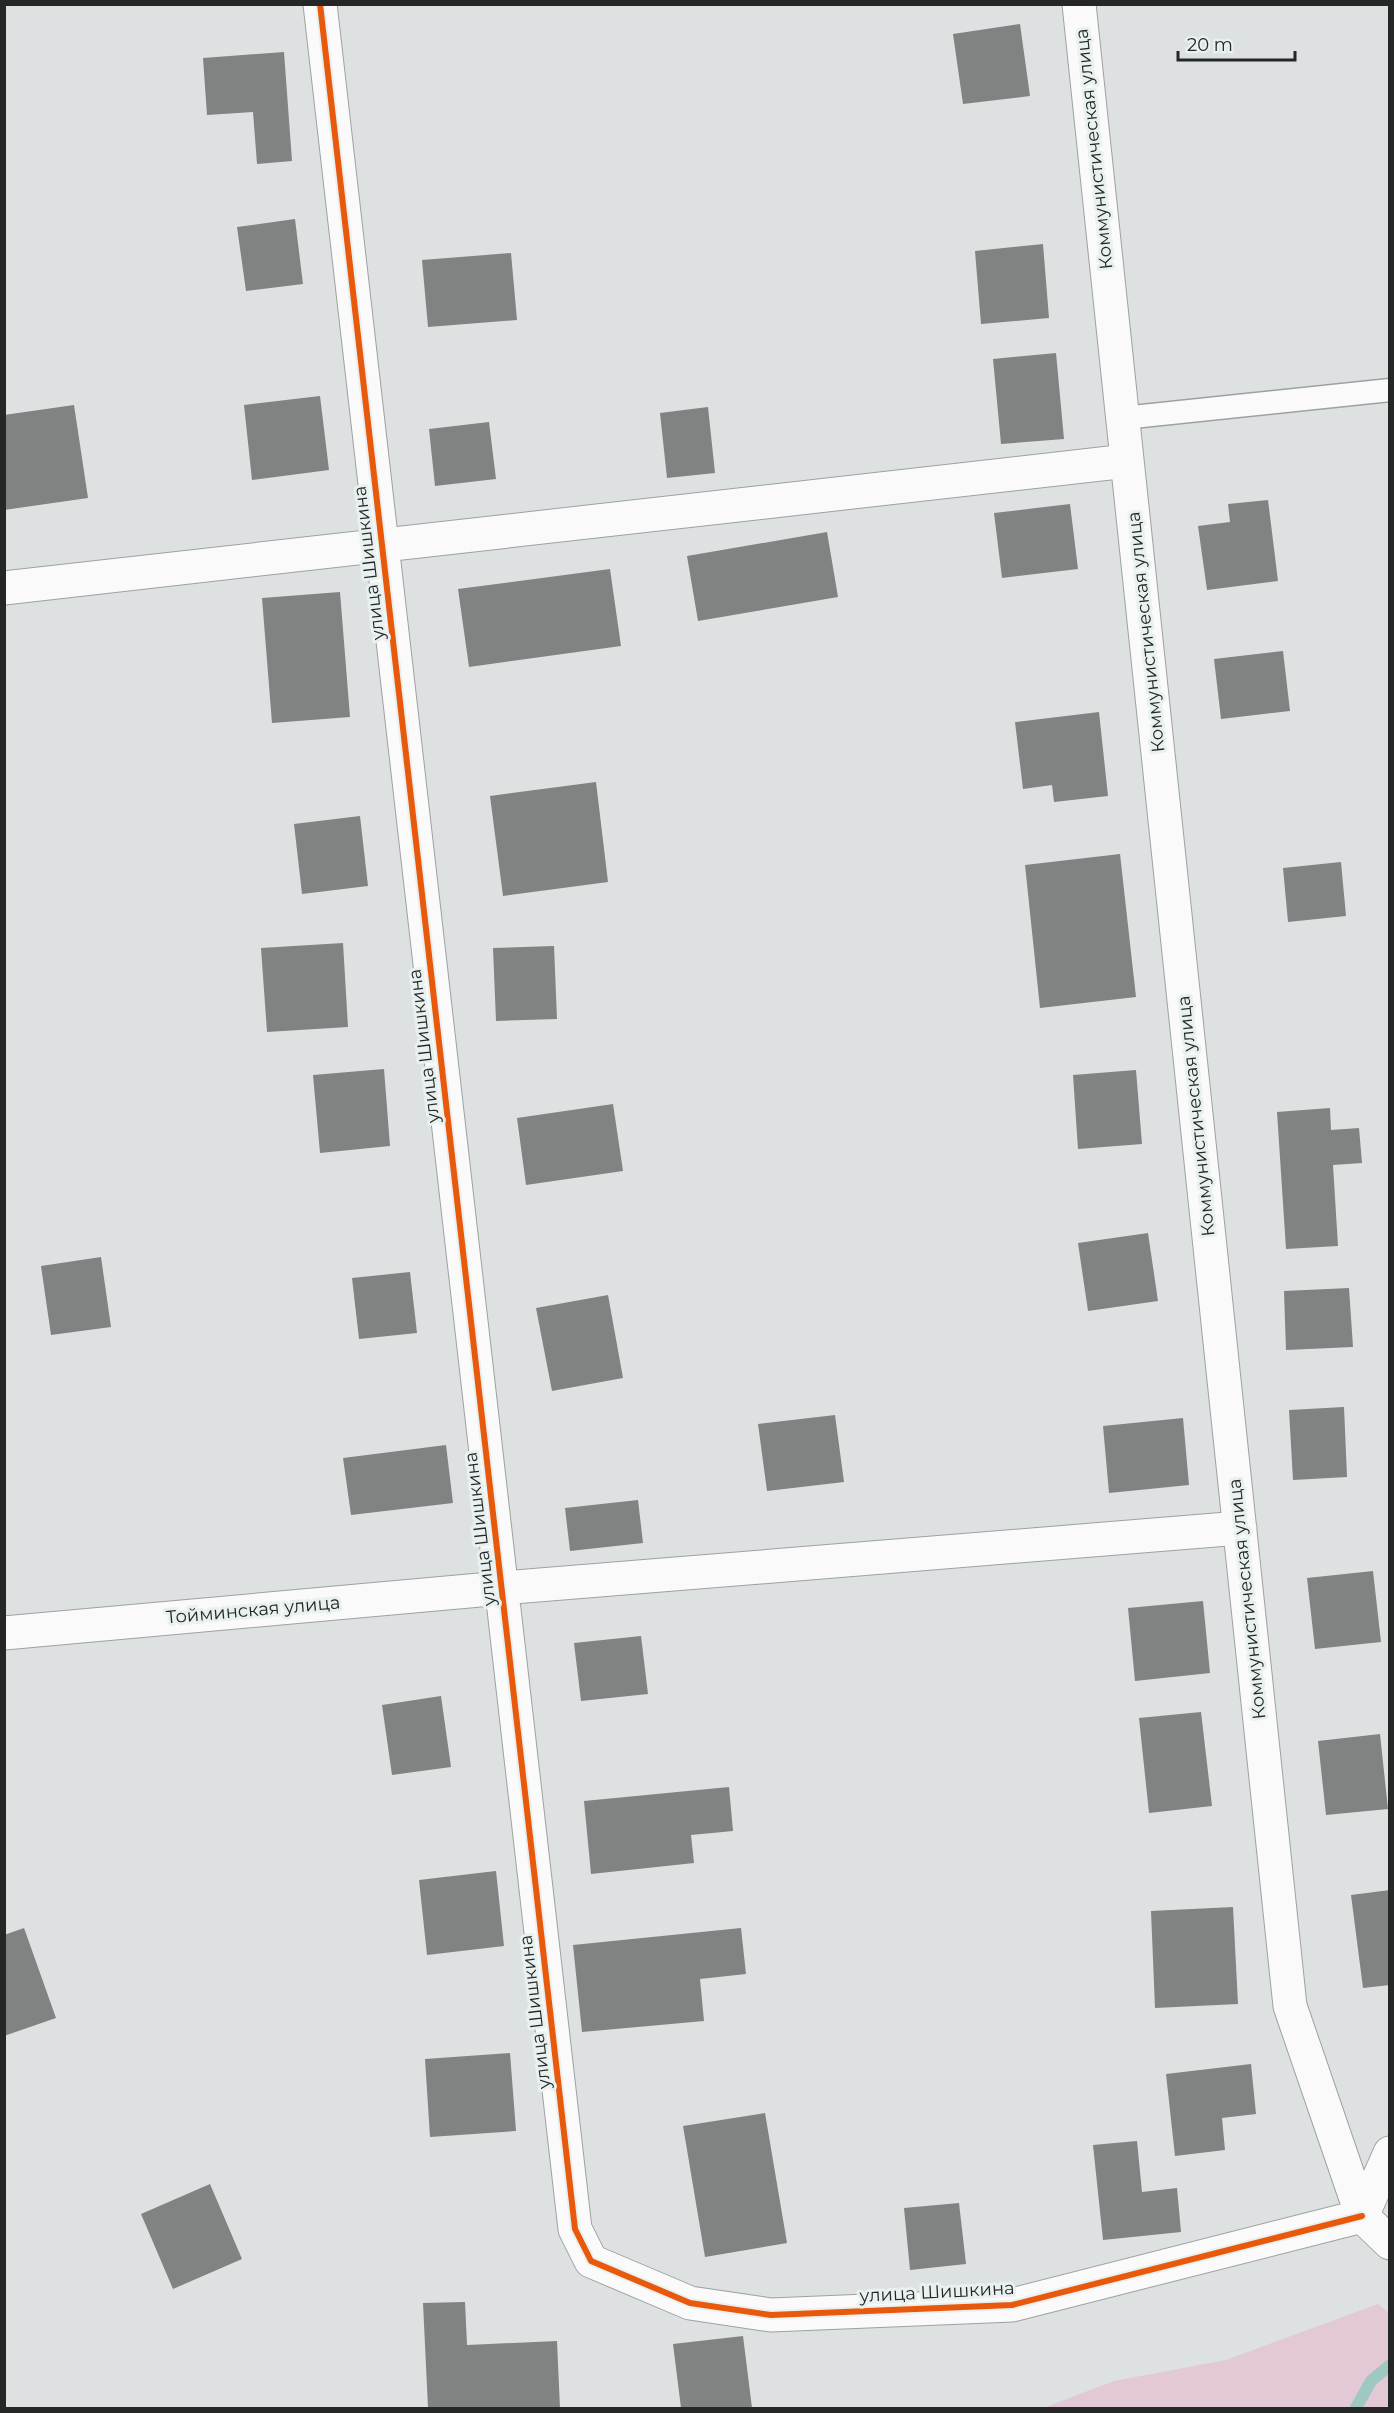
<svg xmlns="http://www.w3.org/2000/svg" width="1394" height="2413" viewBox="0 0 1394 2413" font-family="Montserrat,sans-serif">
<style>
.green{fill:#e2c9d5}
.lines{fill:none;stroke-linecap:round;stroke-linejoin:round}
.stream{stroke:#9ec8c1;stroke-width:12}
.building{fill:#808382}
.service-casing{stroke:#9ea1a1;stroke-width:25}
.minor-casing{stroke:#9ea1a1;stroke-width:35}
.service{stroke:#fafafa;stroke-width:22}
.minor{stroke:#fafafa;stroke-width:33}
.cycleway-casing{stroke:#e8f1ef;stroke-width:10}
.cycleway{stroke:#e8590c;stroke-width:6}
.labels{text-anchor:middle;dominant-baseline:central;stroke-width:6;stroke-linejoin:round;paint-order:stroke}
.street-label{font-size:18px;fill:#242726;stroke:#e8f1ef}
</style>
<rect width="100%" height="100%" fill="#dde1e1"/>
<!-- green -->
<path class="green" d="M1378 2304 1389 2313V2408H1043L1114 2381 1226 2360Z"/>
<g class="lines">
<!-- stream -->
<path class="stream" d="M1356 2408 1371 2381 1390 2365"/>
</g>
<!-- building -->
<path class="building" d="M1020 24 1030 96 963 104 953 34Z
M284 52 292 161 257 164 253 112 207 115 203 58Z
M295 219 303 284 246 291 237 227Z
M1043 244 1049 318 981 324 975 251Z
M511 253 517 320 428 327 422 260Z
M1056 353 1064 439 1001 444 993 359Z
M320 396 329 470 252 480 244 405Z
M74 405 88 498 4 510V415Z
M708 407 715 473 667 478 660 413Z
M489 422 496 479 435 486 429 429Z
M1268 500 1278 581 1207 590 1198 526 1230 522 1228 504Z
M1070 504 1078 569 1002 578 994 513Z
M827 532 838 597 698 621 687 556Z
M610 569 621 646 469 667 458 589Z
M340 592 350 717 272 723 262 598Z
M1283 651 1290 711 1221 719 1214 659Z
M1099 712 1108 796 1054 802 1052 785 1023 789 1015 722Z
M596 782 608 882 503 896 490 796Z
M360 816 368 886 302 894 294 824Z
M1120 854 1136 997 1040 1008 1025 865Z
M1341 862 1346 916 1288 922 1283 868Z
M343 943 348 1027 267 1032 261 948Z
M554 946 557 1019 496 1021 493 948Z
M384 1069 390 1146 320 1153 313 1075Z
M1136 1070 1142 1144 1078 1149 1073 1075Z
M613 1104 623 1171 526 1185 517 1118Z
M1330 1108 1331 1130 1359 1128 1362 1163 1333 1165 1338 1246 1286 1249 1277 1112Z
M1148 1233 1158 1301 1088 1311 1078 1243Z
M101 1257 111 1327 51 1335 41 1266Z
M410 1272 417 1333 359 1339 352 1278Z
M1349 1288 1353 1347 1286 1350 1284 1291Z
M608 1295 623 1378 552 1391 536 1308Z
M1344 1407 1347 1477 1293 1480 1289 1410Z
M835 1415 844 1482 767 1491 758 1424Z
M1183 1418 1189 1485 1109 1493 1103 1426Z
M446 1445 453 1503 351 1515 343 1458Z
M638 1500 643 1543 570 1551 565 1508Z
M1373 1571 1381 1642 1315 1649 1307 1578Z
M1203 1601 1210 1673 1135 1681 1128 1608Z
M641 1636 648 1694 581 1701 574 1643Z
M441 1696 451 1767 392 1775 382 1705Z
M1201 1712 1212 1806 1149 1813 1139 1718Z
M1380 1734 1388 1809 1326 1815 1318 1741Z
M729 1787 733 1831 691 1835 694 1863 591 1874 584 1801Z
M496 1871 504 1946 427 1955 419 1880Z
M1390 1890V1985L1363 1988 1351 1895Z
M1233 1907 1238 2004 1155 2008 1151 1911Z
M24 1928 56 2018 4 2036V1935Z
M741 1928 746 1974 700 1979 704 2021 582 2032 573 1945Z
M510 2053 516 2131 430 2137 425 2059Z
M1251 2064 1256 2114 1222 2118 1225 2150 1175 2156 1166 2074Z
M765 2113 787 2243 705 2257 683 2126Z
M1137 2141 1142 2192 1177 2188 1181 2232 1103 2240 1093 2145Z
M210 2184 242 2259 173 2289 141 2214Z
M959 2203 966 2264 910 2270 904 2208Z
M465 2302 467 2345 557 2341 560 2408H428L423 2303Z
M743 2336 752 2408H681L673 2344Z"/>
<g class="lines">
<defs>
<path id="service" d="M1123 418 1390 390"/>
<path id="minor" d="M320 4 575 2229 591 2261 690 2303 771 2315 1012 2305 1362 2216
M1079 4 1290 2006 1362 2216 1390 2243
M4 588 1127 461
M4 1633 502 1588 1240 1528
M1362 2216 1390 2153"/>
</defs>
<!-- service casing -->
<use href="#service" class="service-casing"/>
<!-- minor casing -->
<use href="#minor" class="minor-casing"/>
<!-- service -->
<use href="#service" class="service"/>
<!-- minor -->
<use href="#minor" class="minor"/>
<defs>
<path id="cycleway" d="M320 4 575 2229 591 2261 690 2303 771 2315 1012 2305 1362 2216"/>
</defs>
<!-- cycleway casing -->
<use href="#cycleway" class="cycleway-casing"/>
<!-- cycleway -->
<use href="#cycleway" class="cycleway"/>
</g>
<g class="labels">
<!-- street labels -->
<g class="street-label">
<text transform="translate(1094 149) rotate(-96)">Коммунистическая улица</text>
<text transform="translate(369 563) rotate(-97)">улица Шишкина</text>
<text transform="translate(1146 632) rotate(-96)">Коммунистическая улица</text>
<text transform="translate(424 1046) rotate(-97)">улица Шишкина</text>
<text transform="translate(1196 1116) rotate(-96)">Коммунистическая улица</text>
<text transform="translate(480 1529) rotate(-97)">улица Шишкина</text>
<text transform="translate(1247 1599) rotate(-96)">Коммунистическая улица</text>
<text transform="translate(253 1610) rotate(-5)">Тойминская улица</text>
<text transform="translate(535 2012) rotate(-97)">улица Шишкина</text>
<text transform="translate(937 2292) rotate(-3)">улица Шишкина</text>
</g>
</g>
<!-- border -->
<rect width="1394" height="2413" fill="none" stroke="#242726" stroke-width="12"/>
<!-- scale -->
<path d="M1178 51v9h117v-9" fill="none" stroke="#242726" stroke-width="3"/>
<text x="1187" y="51" font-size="18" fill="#242726" stroke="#e8f1ef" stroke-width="4.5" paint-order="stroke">20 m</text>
</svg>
